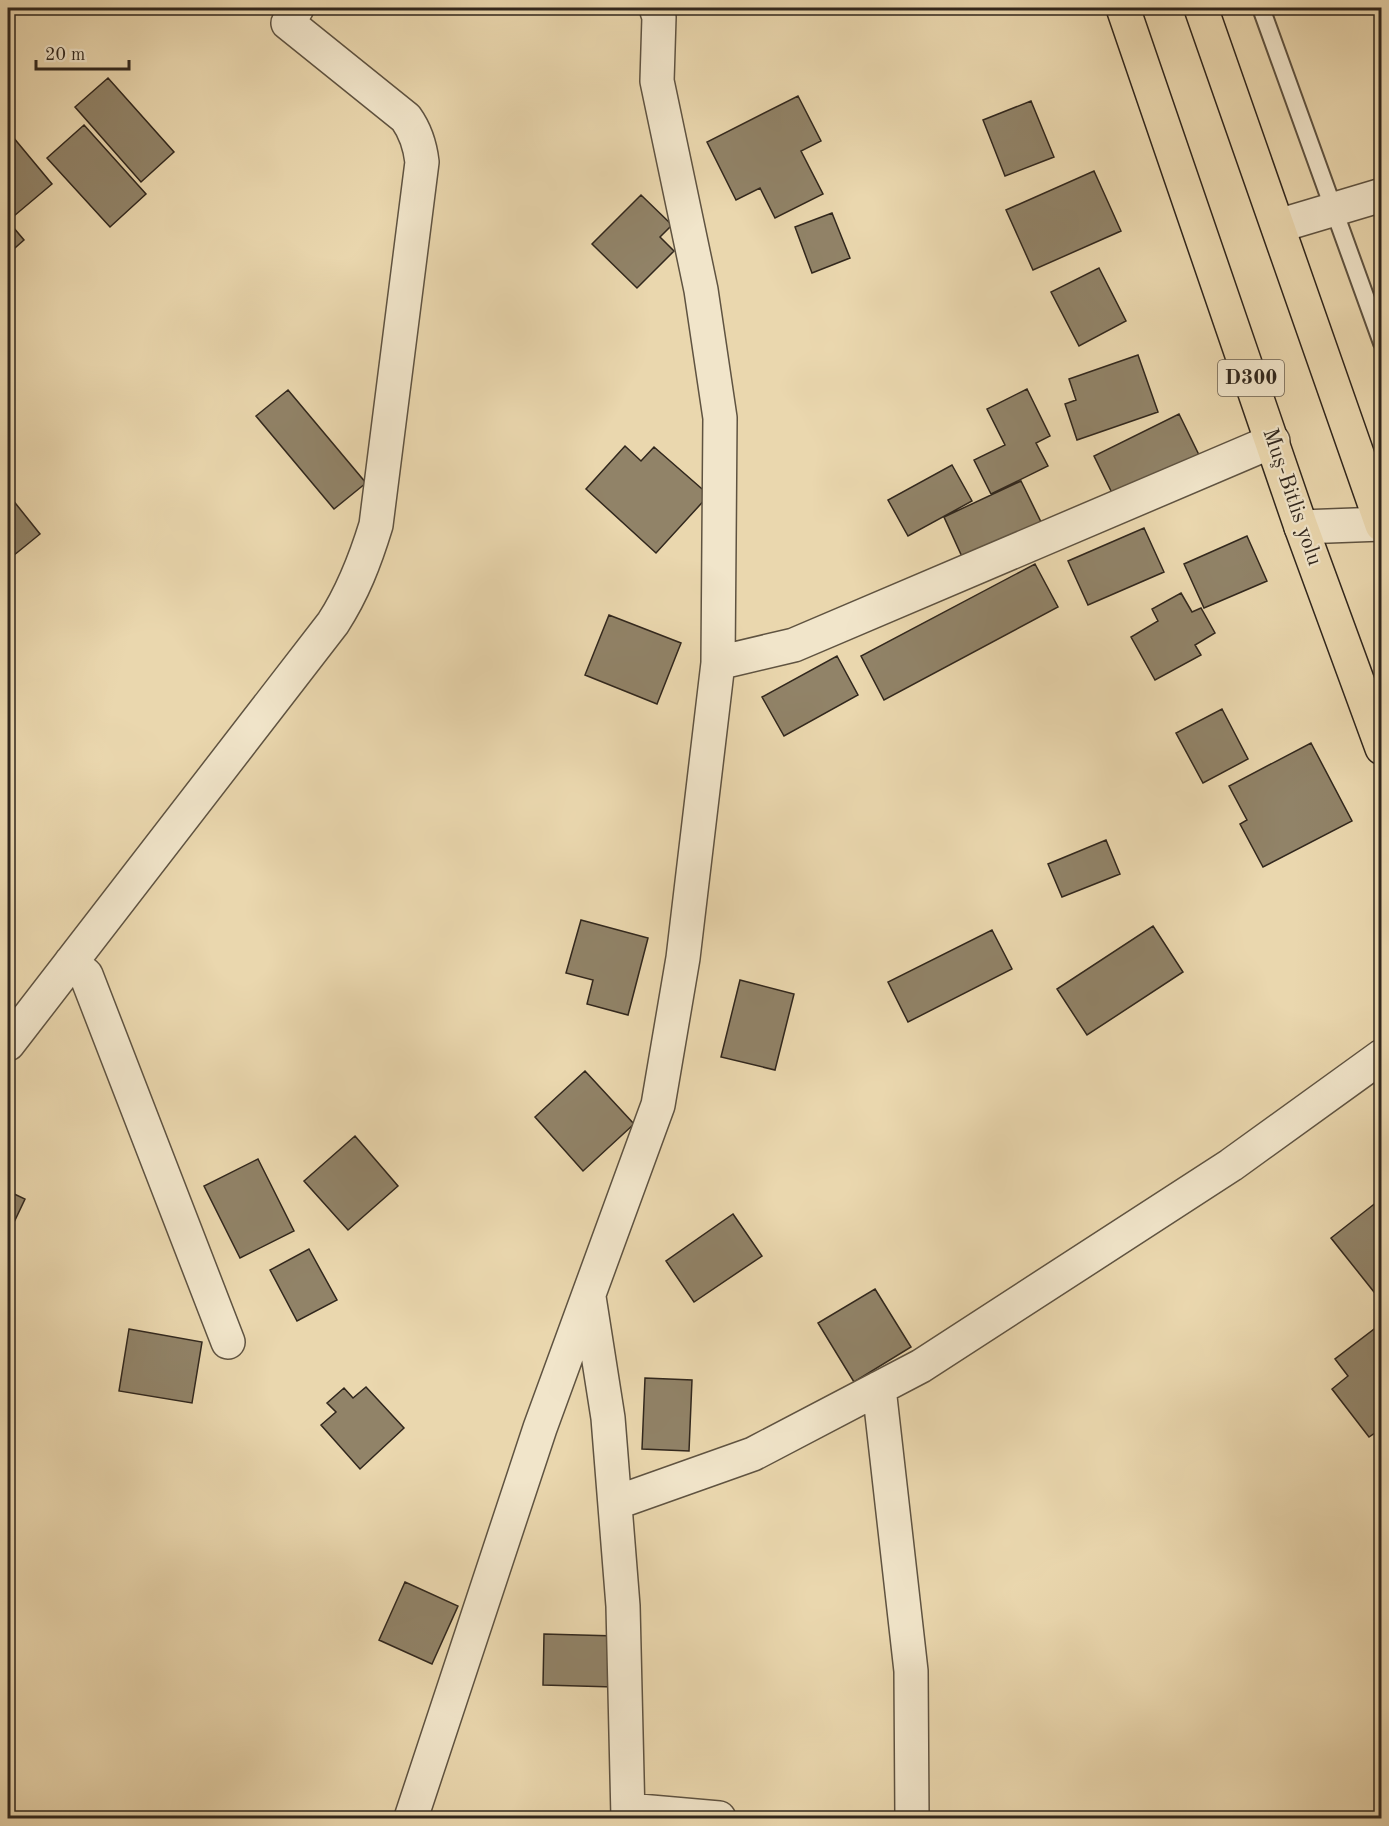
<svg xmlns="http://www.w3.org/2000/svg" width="1389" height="1826" viewBox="0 0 1389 1826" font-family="'Old Standard TT',serif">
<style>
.building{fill:#918368;stroke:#31271d;stroke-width:1.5}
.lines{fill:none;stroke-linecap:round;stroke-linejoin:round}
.lane-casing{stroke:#5f5341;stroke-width:20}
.street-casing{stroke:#5f5341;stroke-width:36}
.highway-casing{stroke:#31271d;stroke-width:36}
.lane{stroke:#f1e5ca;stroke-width:16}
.street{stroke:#f1e5ca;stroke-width:33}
.highway{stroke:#ead7ae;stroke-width:33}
.labels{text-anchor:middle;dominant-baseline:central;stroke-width:4.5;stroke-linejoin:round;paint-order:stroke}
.shield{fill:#f1e5ca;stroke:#6b6051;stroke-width:1.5}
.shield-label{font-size:21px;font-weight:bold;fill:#31271d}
.street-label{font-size:22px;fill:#31271d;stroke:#f1e5ca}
</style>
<rect width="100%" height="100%" fill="#ead7ae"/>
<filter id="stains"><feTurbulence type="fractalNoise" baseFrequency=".00333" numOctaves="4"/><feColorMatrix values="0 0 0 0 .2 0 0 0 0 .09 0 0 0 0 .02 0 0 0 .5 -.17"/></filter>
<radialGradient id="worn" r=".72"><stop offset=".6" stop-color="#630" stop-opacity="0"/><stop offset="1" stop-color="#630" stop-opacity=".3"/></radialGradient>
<!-- building -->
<path class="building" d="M108 78 174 152 141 182 75 107Z
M798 96 821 141 801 151 823 194 775 218 760 188 736 200 707 142Z
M1031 101 1054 157 1005 176 983 120Z
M84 125 146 194 110 227 47 158Z
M8 131 52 184 8 221 24 240 8 254Z
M1094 171 1121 231 1033 270 1006 210Z
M641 195 672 225 660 237 674 251 637 288 592 244Z
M832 213 850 258 812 273 795 227Z
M1099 268 1126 321 1079 346 1051 292Z
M1138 355 1158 412 1077 440 1065 404 1076 400 1069 379Z
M1027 389 1050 436 1036 443 1048 466 991 494 974 460 1005 445 987 409Z
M288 390 366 483 334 509 256 416Z
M1179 414 1199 455 1114 497 1094 456Z
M625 446 641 461 654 447 709 495 656 553 586 489Z
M952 465 972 501 908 536 888 500Z
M1021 481 1042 524 964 561 944 517Z
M8 494 40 534 8 560Z
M1144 528 1164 572 1088 605 1068 561Z
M1247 536 1267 581 1204 608 1184 564Z
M1035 564 1058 607 884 700 861 656Z
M1181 593 1192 612 1201 608 1215 633 1195 645 1201 655 1155 680 1131 637 1158 621 1152 609Z
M609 615 681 643 657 704 585 675Z
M837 656 858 695 784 736 762 697Z
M1222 709 1248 759 1203 783 1176 733Z
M1311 743 1352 821 1263 867 1240 824 1247 820 1229 786Z
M1106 840 1120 874 1062 897 1048 864Z
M581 920 648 938 628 1015 587 1004 593 980 566 973Z
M1153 926 1183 972 1087 1035 1057 989Z
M992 930 1012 969 908 1022 888 982Z
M740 980 794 994 775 1070 721 1057Z
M585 1071 634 1124 583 1171 535 1117Z
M355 1136 398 1186 348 1230 304 1181Z
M258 1159 294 1231 240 1258 204 1186Z
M8 1191 25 1199 8 1235Z
M1382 1198V1302L1331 1238Z
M733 1214 762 1256 694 1302 666 1261Z
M309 1249 337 1300 297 1321 270 1270Z
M875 1289 911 1347 854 1382 818 1323Z
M1382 1323V1428L1369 1437 1332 1389 1348 1376 1335 1359Z
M129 1329 202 1342 192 1403 119 1391Z
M645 1378 692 1380 689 1451 642 1449Z
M366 1387 404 1428 360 1469 321 1425 336 1412 327 1403 344 1388 353 1398Z
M405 1582 458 1606 432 1664 379 1640Z
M544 1634 616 1636 614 1687 543 1685Z"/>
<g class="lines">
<defs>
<path id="lane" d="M1261 8 1382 343"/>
<path id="street" d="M1278 226 1382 195
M1301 527 1382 524
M718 663 794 645 1273 441
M71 962 86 975 228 1342
M8 1044 333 623C353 592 365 561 376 525L422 162C420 145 416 132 406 118L288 23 297 8
M589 1297 608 1418 623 1606 628 1818
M879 1388 911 1671 912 1818
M615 1503 753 1454 921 1366 1231 1165 1382 1056
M628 1810 719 1818
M411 1818 540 1428 658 1105 683 958 718 663 720 418 701 290 657 81 659 17 656 8"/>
<path id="highway" d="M1123 8 1301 527 1382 748
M1201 8 1382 525"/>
</defs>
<!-- lane casing -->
<use href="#lane" class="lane-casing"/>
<!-- street casing -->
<use href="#street" class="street-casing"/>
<!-- highway casing -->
<use href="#highway" class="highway-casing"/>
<!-- lane -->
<use href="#lane" class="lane"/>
<!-- street -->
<use href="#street" class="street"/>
<!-- highway -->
<use href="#highway" class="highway"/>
</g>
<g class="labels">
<!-- shield labels -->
<rect class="shield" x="1218" y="360" width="66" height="36" rx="4.5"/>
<g class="shield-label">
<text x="1251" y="378">D300</text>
</g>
<!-- street labels -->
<g class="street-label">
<text transform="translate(1292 497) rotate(71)">Muş-Bitlis yolu</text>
</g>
</g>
<!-- margin -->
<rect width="1389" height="1826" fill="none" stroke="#ead7ae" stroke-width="30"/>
<rect x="9" y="9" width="1371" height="1808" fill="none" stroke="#31271d" stroke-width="3"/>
<rect x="15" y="15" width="1359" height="1796" fill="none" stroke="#31271d" stroke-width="1.5"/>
<!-- scale -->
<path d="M36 60v9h93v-9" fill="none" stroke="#31271d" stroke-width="3"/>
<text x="45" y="60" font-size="18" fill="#31271d" stroke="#f1e5ca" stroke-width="4.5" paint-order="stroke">20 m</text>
<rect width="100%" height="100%" filter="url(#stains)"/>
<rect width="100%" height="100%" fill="url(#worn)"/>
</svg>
